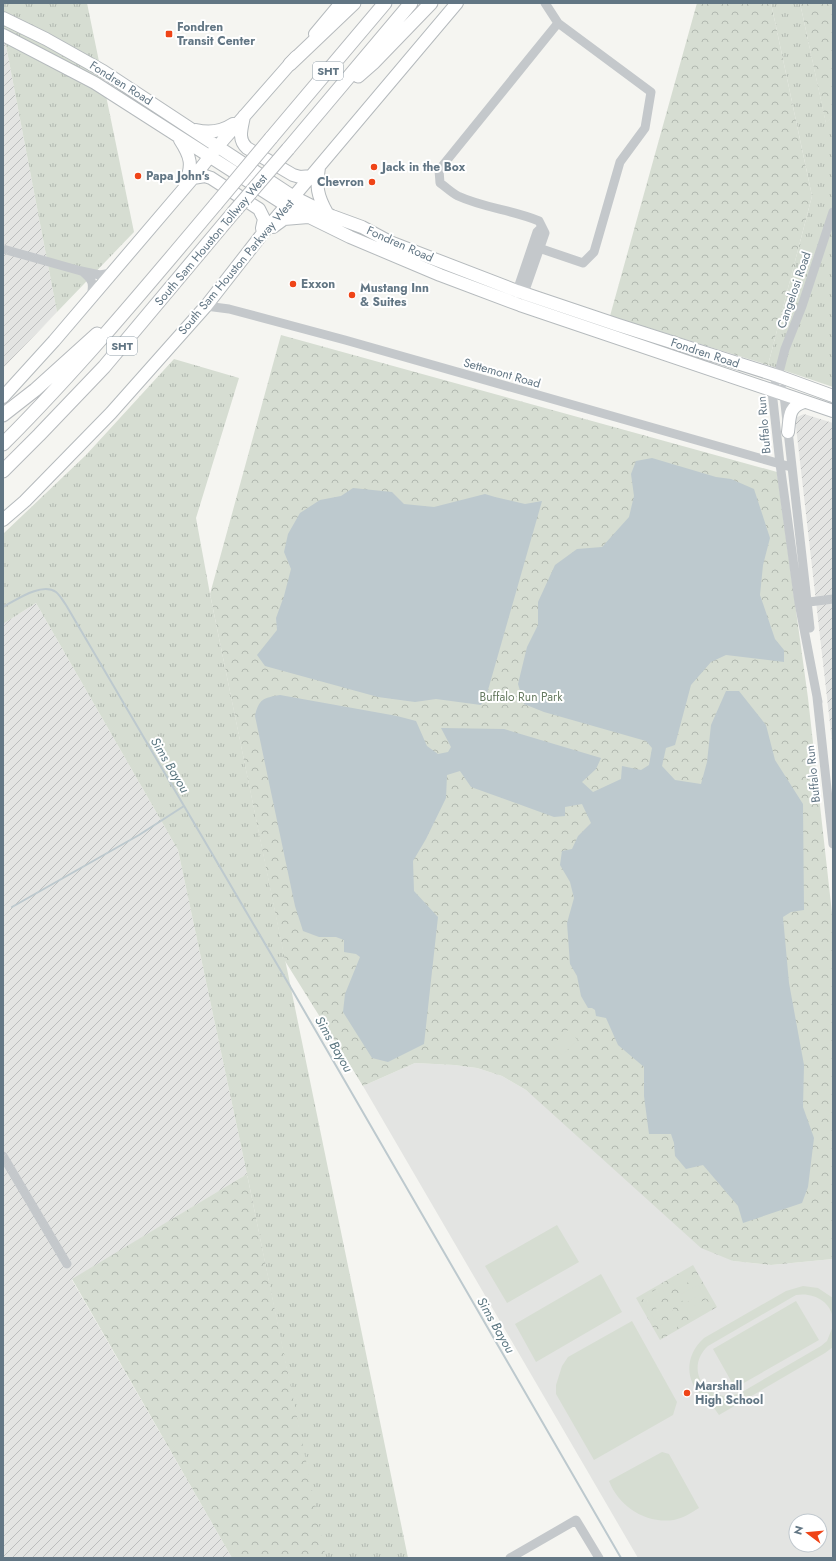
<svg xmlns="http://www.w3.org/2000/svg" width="836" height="1561" viewBox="0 0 836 1561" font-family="Jost,sans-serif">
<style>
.built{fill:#e3e4e2;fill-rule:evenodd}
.industrial{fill:url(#industrial-furrows)}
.grass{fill:url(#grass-tufts)}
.forest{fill:url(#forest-crowns)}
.garden{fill:#d6ddd2}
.water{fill:#bdc9ce}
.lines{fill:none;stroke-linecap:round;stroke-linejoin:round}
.stream{stroke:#bdc9ce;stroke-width:2}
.major-casing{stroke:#b5babd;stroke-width:14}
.highway-casing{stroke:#b6babd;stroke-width:15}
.minor{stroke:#c4c8cb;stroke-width:9}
.major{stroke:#fff;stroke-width:12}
.highway{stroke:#fff;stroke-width:13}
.highway-bridge-casing{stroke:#b6babd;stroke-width:15;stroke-linecap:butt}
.highway-bridge{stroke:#fff;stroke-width:13}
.poi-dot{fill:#ef4417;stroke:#fff;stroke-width:1.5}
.labels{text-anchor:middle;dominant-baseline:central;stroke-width:4;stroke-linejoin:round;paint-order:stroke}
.shield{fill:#fff;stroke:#919fa9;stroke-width:1}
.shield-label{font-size:11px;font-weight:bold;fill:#627684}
.poi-label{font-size:12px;font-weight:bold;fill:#627684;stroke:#fff;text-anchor:start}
.street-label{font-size:12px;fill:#627684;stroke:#fff}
.park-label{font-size:12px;fill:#677b61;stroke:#fff}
.water-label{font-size:13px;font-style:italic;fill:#5d7882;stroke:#fff}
</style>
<defs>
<pattern id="industrial-furrows" width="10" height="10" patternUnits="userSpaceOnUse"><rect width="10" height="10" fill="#e3e4e2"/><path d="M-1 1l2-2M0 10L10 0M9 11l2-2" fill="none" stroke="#bbbdbd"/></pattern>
<pattern id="grass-tufts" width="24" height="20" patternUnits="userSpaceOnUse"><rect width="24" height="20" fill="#d6ddd2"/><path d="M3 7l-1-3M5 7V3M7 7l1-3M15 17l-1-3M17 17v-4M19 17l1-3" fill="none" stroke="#b1b8b0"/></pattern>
<pattern id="forest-crowns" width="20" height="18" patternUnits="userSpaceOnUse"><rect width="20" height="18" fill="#d6ddd2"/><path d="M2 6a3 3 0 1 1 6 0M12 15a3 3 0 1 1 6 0" fill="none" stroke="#b1b8b0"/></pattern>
</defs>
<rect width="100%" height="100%" fill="#f5f5f1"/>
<!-- built -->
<path class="built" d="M415 1063 454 1065 477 1068 502 1076 526 1090 733 1261 771 1265 833 1259V1558H638L363 1086ZM796 1521H820V1545H796Z"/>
<!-- industrial -->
<path class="industrial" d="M3 30 57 312 3 368Z
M804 414 833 423V750L795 418Z
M36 603 178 850 247 1174 72 1280 232 1558H3V624Z"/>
<!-- grass -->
<path class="grass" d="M3 3H87L134 232 57 312 3 30Z
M771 3H800L826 123 833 115V387L768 365 812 196Z
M174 359 239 378 196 518 210 594 408 1558H325L247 1174 178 850 36 603 3 624V534L86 455Z"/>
<!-- forest -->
<path class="forest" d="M697 3H771L812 196 768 365 610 316Z
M800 3H833V115L826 124Z
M281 335 777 472 808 698 833 922V1259L771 1265 733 1261 701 1248 526 1090 502 1076 477 1068 454 1065 415 1063 363 1086 285 961 210 594Z
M247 1174 326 1558H232L72 1279Z
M693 1265 717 1307 660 1340 636 1298Z"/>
<!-- garden -->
<path class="garden" d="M568 1030 578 1040 562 1055 552 1045Z
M557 1225 579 1262 507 1303 485 1266Z
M689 1270 694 1279 676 1289 671 1281Z
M601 1274 622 1312 536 1362 515 1324Z
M698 1285 703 1293 684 1304 679 1295Z
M803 1286 818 1288 833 1298V1319C831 1301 813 1292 796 1295L708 1346C682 1370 709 1408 742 1392L821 1346 827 1341 833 1326V1347L825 1353 719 1415 714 1408 720 1404C687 1397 679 1360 704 1338L786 1291Z
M661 1287 666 1295 647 1306 642 1297Z
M706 1299 711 1307 692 1318 687 1310Z
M669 1301 674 1310 655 1320 650 1312Z
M796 1301 819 1340 735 1388 713 1349Z
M677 1315 682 1324 663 1335 659 1326Z
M632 1321 677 1402 673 1415 594 1460 556 1394V1385L562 1366 568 1357Z
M662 1452 669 1454 699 1508C691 1513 683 1518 674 1520 646 1524 619 1507 609 1481Z"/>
<!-- water -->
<path class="water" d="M652 458 716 477 731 479 754 489 770 538 763 565 760 595 775 639 784 650V662L726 655 711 662 691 685 675 745 666 748 662 766 675 780 701 784 707 762 711 725 726 691H739L766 725 775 760 803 804 804 910 791 912 783 917 789 983 804 1065 803 1107 814 1138 808 1187 802 1203 743 1223 738 1206 703 1165 686 1169 675 1156 674 1143 671 1134H649L644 1096V1067L618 1045 606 1018 596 1016 595 1010 592 1008H588L581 996 577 976 570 964 567 923 574 898 570 882 560 865 562 851 572 849 578 836 591 823 582 804 565 807V816L554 817 471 787 460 771 447 775 446 798 426 839 413 861 414 891 438 917 424 1044 388 1062 372 1058 343 1012 345 994 360 957 356 954 344 952V940L336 937H319L303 931 295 906 255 716C259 699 263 698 280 695L397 716 416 721 427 746 438 754 448 752 451 747 441 728 504 729 601 758 596 769 582 782 593 792 621 779 622 766 641 770 649 765 652 748 646 741 544 712 524 704 518 684 527 647 538 625V602L555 565 577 549 602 547 629 517 634 496 631 474 636 461Z
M353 488 392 492 404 504 434 507 485 494 495 497 525 504 542 501 486 697 481 705 436 699 415 702 378 697 265 666 257 655 277 630 276 618 284 596 291 569 284 552 288 534 300 513 320 500 341 496Z"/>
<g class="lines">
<!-- stream -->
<path class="stream" d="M3 607C16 600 42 582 56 592 60 595 63 601 66 605L291 988 621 1558
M12 907 139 835 184 806"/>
<defs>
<path id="major" d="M3 18 46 39 103 71 294 197 332 216 362 227 390 242 517 291 618 325 778 376 833 396
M315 34 341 3
M3 35 95 83 287 206 350 237 440 275 520 305 833 411
M244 116C242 128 237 139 247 148L293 175 300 177 312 176
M196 130C209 133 221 132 233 124
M180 140C191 157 193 165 185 184
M319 167C316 187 317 195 327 213
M193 178 205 176 211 178 259 209 264 219 262 228 263 233
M273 227 284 219 308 217
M3 397 54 341 193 178 218 146 296 57
M788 432C790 417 788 407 804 402
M3 520 25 501 111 413 206 306 263 233 457 3"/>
<path id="highway" d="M290 64 354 3
M358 76 374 62 431 3
M271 138 385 3
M288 149 411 3
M3 415 35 390 97 334
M3 444C79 368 147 286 216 204
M3 471 39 435 104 367 233 213"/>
</defs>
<!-- major casing -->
<use href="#major" class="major-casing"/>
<!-- highway casing -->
<use href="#highway" class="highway-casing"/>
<!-- minor -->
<path class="minor" d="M533 246 583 263 594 252 620 162 645 128 651 92 558 23 545 3
M3 249 81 271 100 275 111 273
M82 271C93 280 94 283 91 297
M517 291 537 232 541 228
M524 293 545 233 539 221C513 210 484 208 458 196 452 193 446 187 440 183L439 170 558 23
M206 306 229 309 345 340 791 467
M782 389 784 395 810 628
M801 603 833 599
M817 697 833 844
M818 702 799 603 780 464 772 391 778 376 785 349 802 306 833 212
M3 1156 67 1264
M510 1558 576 1520 599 1558"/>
<!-- major -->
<use href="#major" class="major"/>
<!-- highway -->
<use href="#highway" class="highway"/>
<defs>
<path id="highway-bridge" d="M216 204 271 138
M233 213 288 149"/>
</defs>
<!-- highway-bridge casing -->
<use href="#highway-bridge" class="highway-bridge-casing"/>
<!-- highway-bridge -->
<use href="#highway-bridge" class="highway-bridge"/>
</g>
<!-- markers -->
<g class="poi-dot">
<rect x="165" y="30" width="8" height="8" rx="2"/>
<circle cx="374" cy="167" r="4"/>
<circle cx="138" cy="176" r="4"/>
<circle cx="372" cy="182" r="4"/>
<circle cx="293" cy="284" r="4"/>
<circle cx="352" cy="295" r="4"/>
<circle cx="687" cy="1393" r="4"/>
</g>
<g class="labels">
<!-- shield labels -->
<g class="shield">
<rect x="313" y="62" width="30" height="18" rx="3"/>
<rect x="107" y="337" width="30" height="18" rx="3"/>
</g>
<g class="shield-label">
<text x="328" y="71">SHT</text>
<text x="122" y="346">SHT</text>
</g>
<!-- poi labels -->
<g class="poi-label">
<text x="177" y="27">Fondren<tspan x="177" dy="14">Transit Center</tspan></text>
<text x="382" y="167">Jack in the Box</text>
<text x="146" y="176">Papa John's</text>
<text x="364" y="182" text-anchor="end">Chevron</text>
<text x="301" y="284">Exxon</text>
<text x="360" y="288">Mustang Inn<tspan x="360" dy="14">&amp; Suites</tspan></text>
<text x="695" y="1386">Marshall<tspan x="695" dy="14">High School</tspan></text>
</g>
<!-- street labels -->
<g class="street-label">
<text transform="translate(121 83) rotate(32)">Fondren Road</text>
<text transform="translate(211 240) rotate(-50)">South Sam Houston Tollway West</text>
<text transform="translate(400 244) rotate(24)">Fondren Road</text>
<text transform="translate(236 267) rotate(-50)">South Sam Houston Parkway West</text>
<text transform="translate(794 290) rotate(-71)">Cangelosi Road</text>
<text transform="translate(705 353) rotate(18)">Fondren Road</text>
<text transform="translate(502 373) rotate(16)">Settemont Road</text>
<text transform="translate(764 425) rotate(-95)">Buffalo Run</text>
<text transform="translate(813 774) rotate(-96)">Buffalo Run</text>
</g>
<!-- park labels -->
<g class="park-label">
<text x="521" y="697">Buffalo Run Park</text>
</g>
<!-- water labels -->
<g class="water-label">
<text transform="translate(170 765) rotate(59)">Sims Bayou</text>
<text transform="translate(334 1044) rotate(60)">Sims Bayou</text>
<text transform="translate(496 1325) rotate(60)">Sims Bayou</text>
</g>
</g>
<!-- border -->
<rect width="836" height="1561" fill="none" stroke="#627684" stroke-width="8"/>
<!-- north arrow -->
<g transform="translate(808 1533) rotate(286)"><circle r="19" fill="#ffffff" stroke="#c0c8ce"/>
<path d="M0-3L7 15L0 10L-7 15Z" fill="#ef4417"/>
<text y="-6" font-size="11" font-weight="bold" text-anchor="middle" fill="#627684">N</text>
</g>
</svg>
